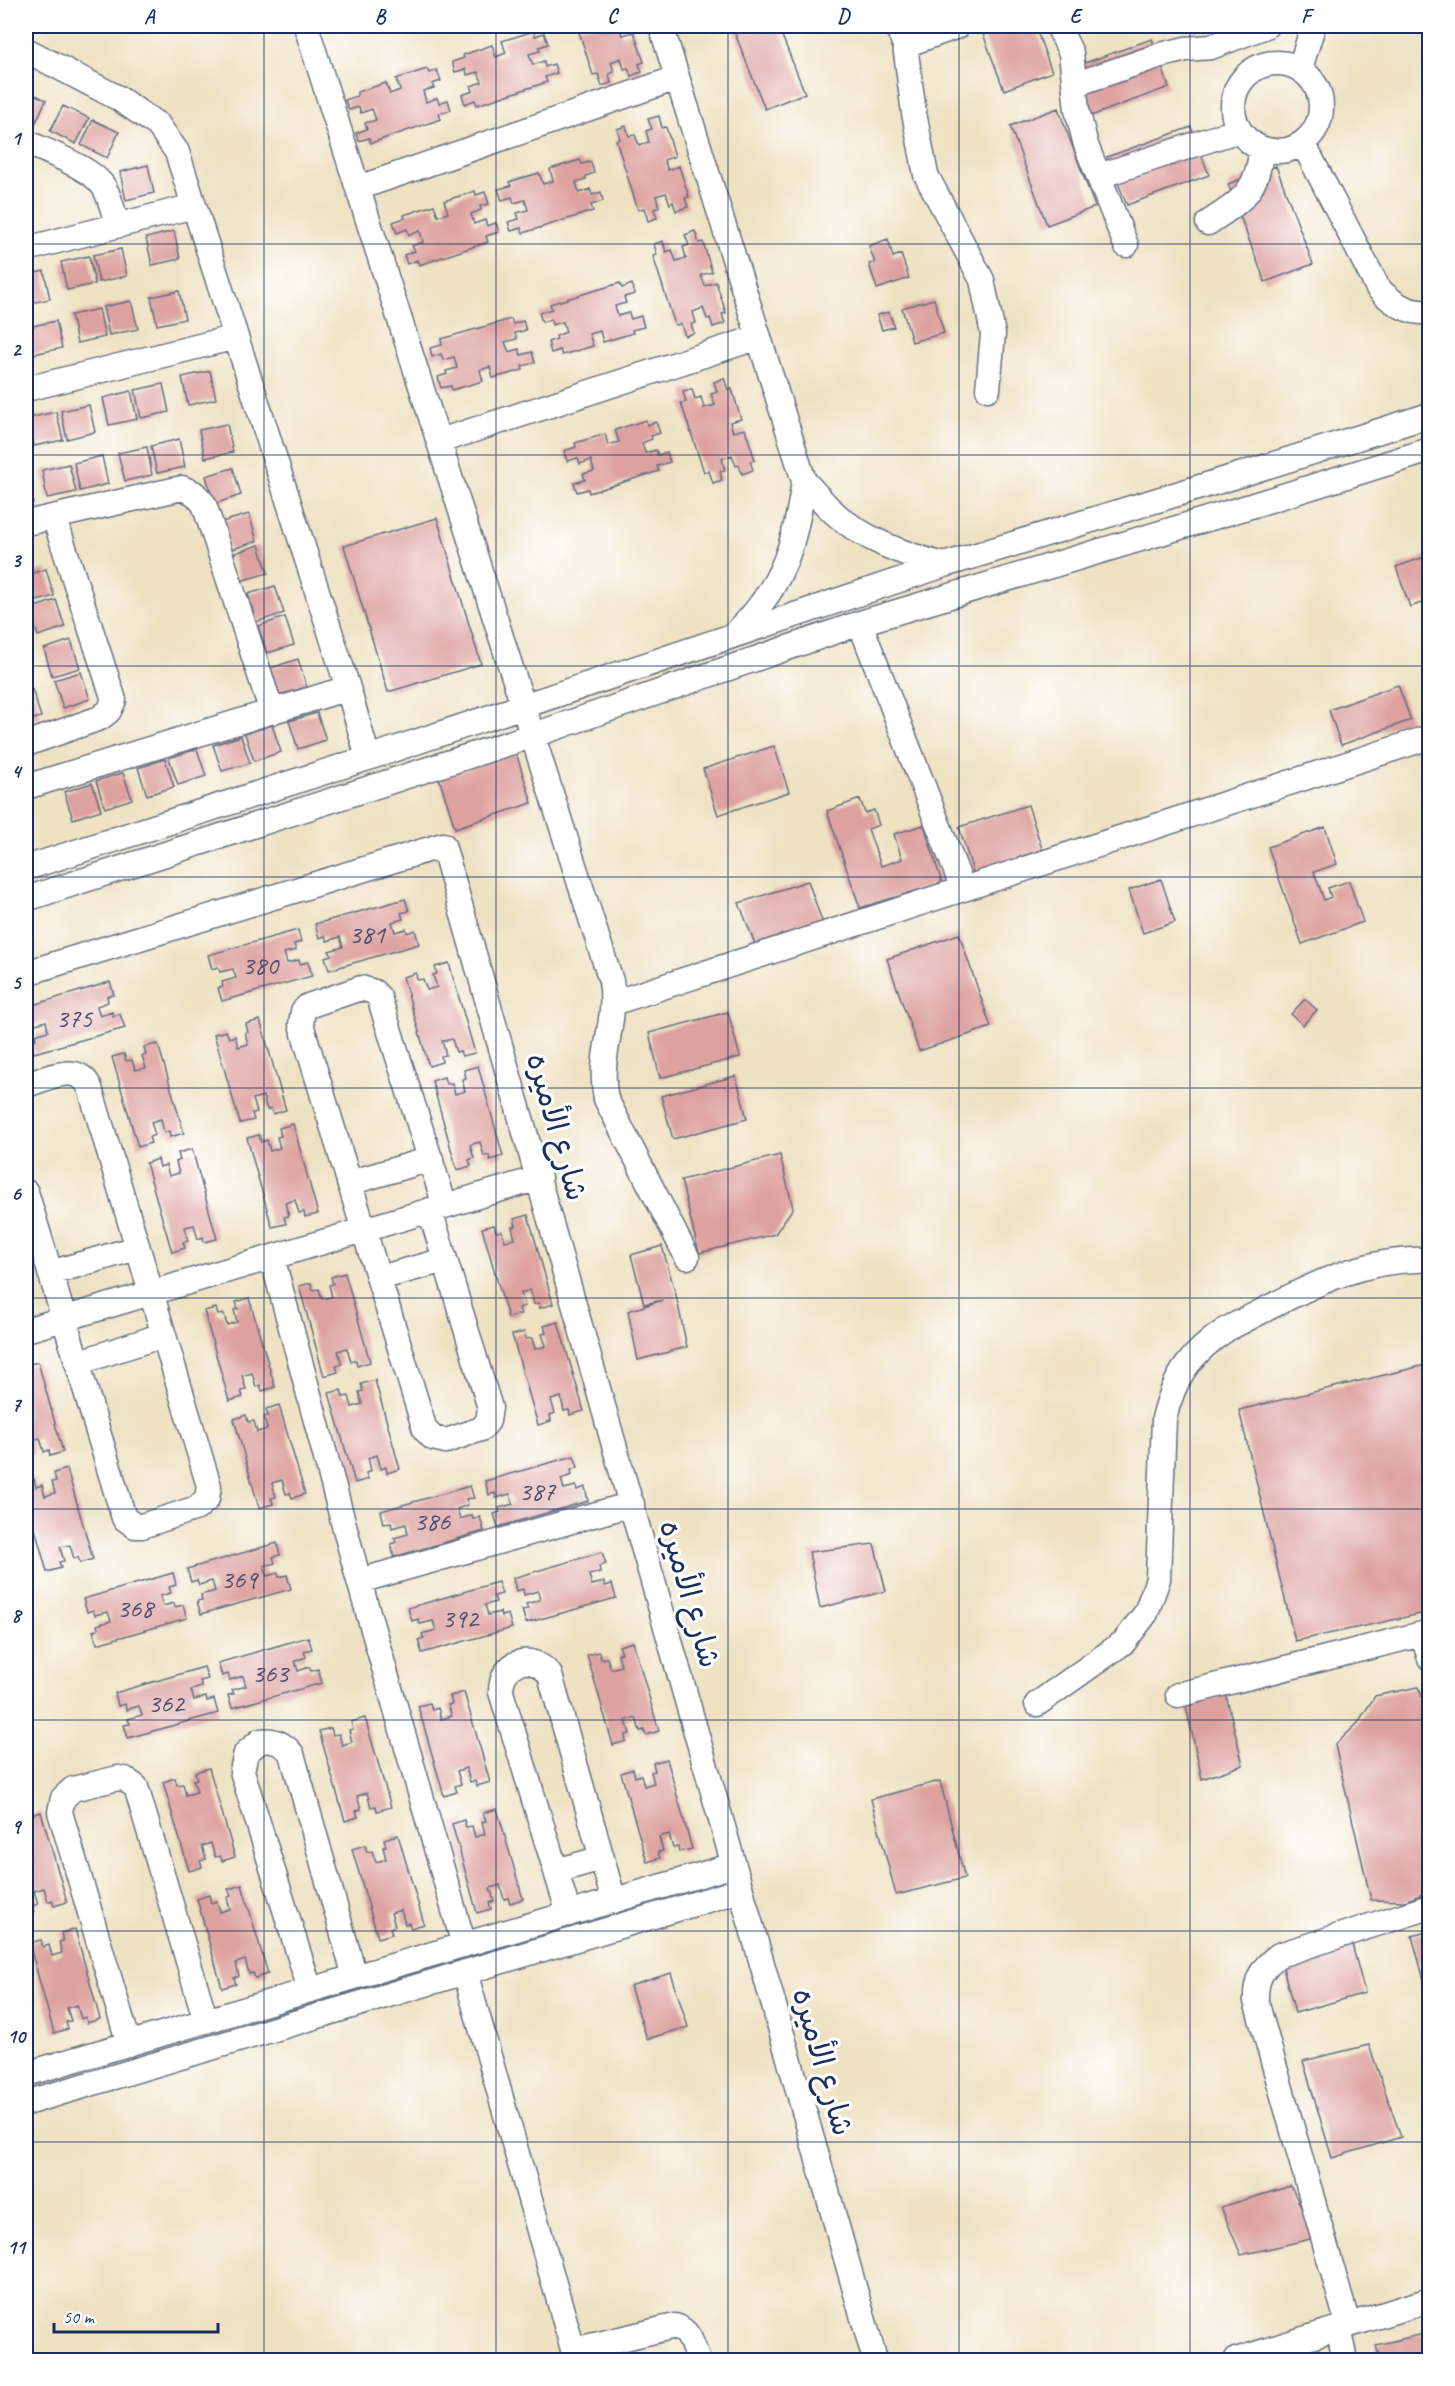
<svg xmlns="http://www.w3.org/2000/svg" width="1455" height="2386" viewBox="0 0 1455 2386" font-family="Caveat,'Playpen Sans Arabic',sans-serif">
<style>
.building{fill:#dda19f}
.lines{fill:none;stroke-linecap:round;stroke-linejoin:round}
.minor-casing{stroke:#656e81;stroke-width:27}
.minor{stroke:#fff;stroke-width:24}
.grid{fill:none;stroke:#1b2f5e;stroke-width:1.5;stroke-opacity:0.55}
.labels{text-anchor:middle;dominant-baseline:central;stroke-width:6;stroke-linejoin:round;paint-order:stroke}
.number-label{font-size:27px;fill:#4c4c6e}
.street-label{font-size:30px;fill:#1b2f5e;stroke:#fff}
.neatline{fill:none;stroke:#1b2f5e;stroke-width:2}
.grid-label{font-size:20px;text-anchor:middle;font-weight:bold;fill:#1b2f5e}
</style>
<rect width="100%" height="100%" fill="#fff"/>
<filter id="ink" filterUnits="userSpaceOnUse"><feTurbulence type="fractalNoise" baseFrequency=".0167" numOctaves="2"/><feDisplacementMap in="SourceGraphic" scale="12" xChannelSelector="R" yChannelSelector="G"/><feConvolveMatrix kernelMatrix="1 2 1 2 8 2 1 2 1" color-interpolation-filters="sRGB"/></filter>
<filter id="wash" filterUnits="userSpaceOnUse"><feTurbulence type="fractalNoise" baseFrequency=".008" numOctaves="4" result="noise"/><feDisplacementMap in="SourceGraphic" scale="24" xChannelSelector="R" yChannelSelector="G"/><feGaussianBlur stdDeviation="1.35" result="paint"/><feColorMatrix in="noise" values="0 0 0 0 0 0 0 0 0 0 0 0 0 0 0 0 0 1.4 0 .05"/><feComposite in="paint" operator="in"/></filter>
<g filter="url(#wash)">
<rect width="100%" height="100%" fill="#eee2c3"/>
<g id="blocks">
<!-- building -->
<path class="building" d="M577 26H619L622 35 634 32 644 62 639 64 642 72 631 76 628 68 624 69 621 58 611 62 614 72 609 74 611 83 602 86 598 74 593 75Z
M732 26H778L805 93 765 109Z
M980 26H1035L1052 72 1004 90Z
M534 31 535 36 544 33 548 44 539 47 540 51 529 54 533 65 544 61 545 67 554 64 557 73 545 77 547 82 477 105 475 100 465 104 462 95 473 91 471 86 482 82 478 72 467 75 466 69 455 72 452 62 464 58 463 55 492 45 496 57 506 53 502 41Z
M1152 39 1169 87 1088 117 1068 69Z
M427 69 429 73 437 70 441 81 432 84 434 88 423 91 426 102 437 98 439 103 448 100 451 110 439 114 441 119 371 143 369 138 359 141 356 133 367 129 365 123 376 120 372 109 361 113 359 107 349 110 345 100 357 96V92L386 83 390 94 400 90 396 79Z
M26 90 46 100 34 126 26 122Z
M63 106 89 118 76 144 50 131Z
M1058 108 1095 207 1047 225 1010 126Z
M659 116 662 128 666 127 675 156 664 160 668 170 679 166 689 197 685 198 688 207 676 211 673 202 670 204 666 193 656 196 659 207 654 209 657 218 648 221 644 208 638 210 616 140 620 139 617 129 626 126 629 136 635 135 639 145 649 142 646 131 652 129 648 119Z
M93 120 119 132 107 158 81 145Z
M1191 127 1209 175 1127 205 1107 157Z
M580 160 582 164 591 162 594 173 586 176V179L576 182 579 193 590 189 592 195 601 192 603 201 591 205 593 211 523 233 521 228 511 231 508 222 519 219 517 213 528 210 525 200 514 203 512 197 502 200 498 189 511 186 509 182 539 173 543 184 553 181 550 169Z
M148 165 154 193 126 200 120 172Z
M1276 166 1313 264 1265 282 1228 184Z
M475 191 476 195 485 192 489 204 480 206 481 210 471 214 474 224 485 220 487 226 496 223 499 232 486 236 488 242 419 265 417 260 407 264 404 255 415 251 412 246 423 242 420 231 409 235 407 229 397 233 393 222 405 218 404 215 434 205 438 216 448 213 444 201Z
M174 231 180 259 152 265 146 238Z
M695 231 699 243 703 242 712 272 701 275 705 286 716 282 726 313 722 314 725 323 713 327 710 318 707 319 703 308 693 312 696 323 691 324 694 333 685 336 681 324 675 325 653 256 657 255 654 244 663 241 666 252 672 250 676 261 686 258 683 247 689 245 685 235Z
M888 239 893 257 901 254 909 278 877 289 869 264 875 263 869 246Z
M121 249 127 276 99 282 93 255Z
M89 256 95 284 67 290 61 262Z
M44 271 50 299 26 304V275Z
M620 283 622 288 632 284 635 294 624 297 626 303 615 306 618 316 629 313 631 319 641 316 644 327 632 330 633 333 603 342 600 331 589 334 593 346 562 355 560 350 551 353 548 342 557 339 556 336 566 332 563 322 552 325 551 319 542 322 539 313 552 309 550 304Z
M179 291 185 319 157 325 151 297Z
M934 299 944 333 912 342 902 308Z
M131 301 138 329 109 335 103 307Z
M99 309 105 337 77 343 71 315Z
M889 312 894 327 882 330 877 315Z
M511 319 513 324 523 321 526 330 515 333 517 339 505 342 509 352 519 349 521 355 532 352 535 363 522 366 523 370 493 378 490 367 480 370 483 381 452 390 451 386 441 388 438 377 447 374 446 371 457 368 454 357 443 360 441 354 432 357 430 348 442 345 441 339Z
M56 321 62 348 34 354 28 327Z
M210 371 216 399 188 405 182 377Z
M724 378 728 390 732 389 741 419 730 422 733 432 745 429 755 460 750 461 753 470 742 474 739 465 736 466 732 455 722 459 725 470 720 471 722 480 713 483 709 471 704 472 681 403 686 402 683 391 692 389 695 399 701 397 704 408 715 405 711 394 717 392 714 382Z
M163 384 169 412 141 418 135 390Z
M131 391 137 419 109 425 103 398Z
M89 405 95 432 67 439 61 411Z
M56 412 63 440 34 446 28 418Z
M646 420 647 425 656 422 660 433 651 436 652 439 642 443 645 453 656 450 658 455 667 452 670 462 657 466 659 471 589 493 588 489 577 492 574 483 585 480 583 474 594 471 591 460 580 464 578 458 567 461 564 451 576 447 575 443 605 434 608 445 619 442 615 430Z
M227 424 233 452 205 458 199 430Z
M179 439 185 467 157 473 151 446Z
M147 447 152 475 125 481 118 453Z
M102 456 108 484 80 491 74 463Z
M69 464 76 492 47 498 42 470Z
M233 468 241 495 214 504 206 476Z
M26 475 33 503 26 505Z
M249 514 257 541 230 550 222 522Z
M437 518 481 664 388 692 344 546Z
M259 545 268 573 240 581 232 554Z
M1430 555V600L1410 607 1396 567Z
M46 569 54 596 27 604 26 575Z
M275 586 284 613 256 622 248 594Z
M56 600 65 627 38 636 29 609Z
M285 617 294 645 267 653 258 626Z
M71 640 80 668 52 676 44 649Z
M298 659 307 687 280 695 271 668Z
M81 672 90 699 63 708 54 680Z
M1398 685 1411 720 1341 745 1329 710Z
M32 689 41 717 26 721V691Z
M317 713 326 740 298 749 289 721Z
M272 725 281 752 254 761 245 734Z
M241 736 250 763 222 771 213 745Z
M774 746 789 792 718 815 703 769Z
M197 749 206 776 178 785 169 758Z
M516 753 532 803 455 828 439 778Z
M165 759 174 787 147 795 138 768Z
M123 773 132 799 105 808 96 781Z
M92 783 101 810 73 819 64 792Z
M860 799 865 813 874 810 879 825 868 829 881 866 902 859 894 834 924 825 942 883 860 908 827 811Z
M1028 805 1043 852 974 875 959 827Z
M1325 827 1337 864 1314 872 1324 900 1331 897 1328 888 1349 881 1363 922 1302 944 1268 847Z
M1161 879 1175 922 1143 933 1129 890Z
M808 881 824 927 757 949 739 903Z
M405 899 409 911 401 913 403 919 392 922 395 932 406 929 407 933 415 930 419 944 329 970 325 957 331 955 329 951 343 947 340 937 327 941 325 936 319 938 315 924Z
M298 930 301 942 294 944 296 950 284 953 287 963 299 960 300 964 308 962 312 976 222 1001 218 988 223 987 222 982 236 978 233 969 220 972 218 967 212 969 208 955Z
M959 934 991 1027 919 1051 887 959Z
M449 963 475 1053 462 1056 460 1051 456 1052 452 1039 442 1041 446 1055 441 1056 442 1062 429 1066 403 977 416 973 417 980 423 979 427 990 437 987 433 975 437 974 435 967Z
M110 982 114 995 107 996 108 1002 97 1006 100 1016 112 1012 113 1016 120 1014 125 1028 34 1053 30 1040 36 1039 35 1035 48 1031 46 1021 32 1025 31 1020 26 1021V1007Z
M1305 999 1317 1010 1303 1025 1291 1014Z
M728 1012 740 1057 660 1078 649 1033Z
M260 1020 286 1110 273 1114 271 1108 267 1110 263 1096 253 1099 257 1112 252 1113 254 1120 240 1123 214 1034 226 1031 229 1038 235 1036 238 1047 248 1044 245 1033 248 1032 246 1024Z
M158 1044 184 1133 170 1137 169 1131 164 1133 161 1119 151 1122 155 1135 149 1137 151 1143 138 1147 112 1057 124 1054 126 1061 132 1060 135 1070 146 1068 142 1056 146 1055 144 1047Z
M478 1066 503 1156 490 1160 489 1155 484 1156 480 1142 470 1145 474 1158 469 1160 471 1166 457 1170 432 1081 444 1077 446 1084 452 1083 455 1094 465 1091 462 1079 466 1078 464 1070Z
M736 1076 747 1119 673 1139 661 1096Z
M293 1124 318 1214 305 1217 304 1212 299 1213 295 1200 285 1203 289 1216 284 1217 286 1224 272 1227 247 1138 259 1135 261 1142 267 1140 270 1151 280 1148 277 1137 281 1136 279 1128Z
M192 1149 217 1239 204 1242 203 1237 198 1239 194 1225 185 1227 188 1241 183 1242 185 1248 172 1252 146 1163 158 1159 160 1167 166 1165 169 1176 179 1173 176 1162 180 1160 178 1153Z
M780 1155 793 1208 775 1234 699 1253 681 1180Z
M528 1215 553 1304 540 1308 539 1303 534 1304 530 1290 521 1293 525 1306 519 1308 521 1314 508 1318 482 1228 494 1225 496 1232 502 1231 505 1241 515 1239 512 1227 516 1226 514 1219Z
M662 1246 676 1295 687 1347 638 1360 628 1311 663 1300 644 1304 631 1255Z
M345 1273 370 1362 357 1366 356 1360 351 1362 347 1348 338 1351 342 1364 336 1366 338 1372 324 1376 299 1286 311 1283 313 1290 319 1289 322 1299 332 1297 329 1285 333 1284 331 1277Z
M249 1298 275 1387 262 1391 260 1385 256 1387 252 1373 242 1376 246 1389 241 1391 243 1397 229 1401 204 1311 216 1308 218 1315 224 1314 227 1325 237 1322 234 1310 238 1309 236 1302Z
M558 1322 584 1411 570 1415 569 1410 564 1411 561 1397 551 1400 555 1413 550 1415 551 1421 538 1425 512 1335 524 1332 526 1339 532 1338 535 1349 546 1346 542 1334 546 1333 544 1326Z
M38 1362 63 1452 50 1456 49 1450 44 1452 40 1438 30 1440 34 1454 29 1455 31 1461 26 1463V1365Z
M1430 1364V1612L1295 1641 1239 1410Z
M375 1380 400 1469 387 1473 386 1467 381 1469 377 1455 368 1458 371 1471 366 1473 368 1479 355 1483 329 1393 341 1390 343 1397 349 1396 352 1407 362 1404 359 1392 363 1391 361 1384Z
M279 1405 305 1494 292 1498 290 1493 286 1494 282 1480 272 1483 276 1497 271 1498 273 1504 259 1508 234 1419 246 1415 248 1422 254 1421 257 1432 267 1429 264 1417 268 1416 266 1409Z
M574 1456 578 1467 571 1470 572 1475 561 1479 564 1489 576 1486 577 1490 585 1487 588 1501 498 1527 494 1514 500 1512 499 1508 513 1504 510 1494 496 1498 495 1493 489 1495 485 1481Z
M67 1469 93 1559 80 1563 78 1557 74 1559 70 1545 60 1547 64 1561 59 1562 61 1568 47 1572 26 1496V1482L34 1479 36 1487 42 1485 45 1496 55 1493 52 1482 56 1481 54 1473Z
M470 1486 474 1498 466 1499 468 1505 457 1509 460 1519 472 1515 473 1519 480 1517 484 1531 394 1557 391 1544 396 1542 394 1538 408 1534 406 1524 392 1528 391 1523 384 1524 381 1511Z
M277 1543 280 1555 273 1557 275 1563 264 1566 267 1576 278 1573 279 1577 287 1575 291 1589 201 1614 197 1601 202 1600 201 1595 215 1591 212 1581 199 1585 197 1580 191 1582 187 1569Z
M874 1544 886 1591 820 1608 809 1552Z
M602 1552 606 1564 599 1566 600 1572 589 1575 592 1585 604 1582 605 1586 612 1584 616 1598 526 1623 522 1610 528 1609 526 1604 540 1600 538 1591 524 1595 523 1589 516 1591 513 1578Z
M173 1573 176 1585 169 1587 171 1593 160 1596 163 1606 174 1603 175 1607 183 1605 187 1618 97 1644 93 1631 98 1629 97 1625 111 1621 108 1612 95 1615 93 1610 87 1612 83 1599Z
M498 1582 502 1594 494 1596 496 1602 485 1605 488 1615 500 1612 501 1616 508 1614 512 1628 422 1653 418 1640 424 1638 422 1634 436 1630 433 1621 420 1624 418 1619 412 1621 408 1608Z
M308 1637 312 1649 304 1651 306 1657 295 1661 298 1671 309 1667 311 1671 318 1669 322 1683 232 1708 228 1695 234 1694 232 1690 246 1686 243 1676 230 1680 228 1674 222 1676 218 1663Z
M633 1642 659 1731 646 1735 644 1730 640 1731 636 1718 626 1720 630 1734 625 1735 626 1741 613 1745 587 1655 599 1652 601 1659 607 1658 611 1669 621 1666 618 1654 622 1653 619 1646Z
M204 1667 208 1679 200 1681 202 1687 191 1690 194 1700 206 1697 207 1701 214 1699 218 1713 128 1738 124 1725 130 1724 128 1719 142 1715 139 1706 126 1710 125 1704 118 1706 115 1693Z
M1418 1687 1430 1715V1891L1405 1901 1371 1900 1335 1745 1357 1724 1375 1696Z
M464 1692 490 1782 477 1786 475 1781 470 1782 466 1768 457 1771 461 1784 455 1786 457 1792 444 1796 418 1706 430 1703 432 1710 438 1708 441 1719 452 1716 448 1705 452 1704 450 1696Z
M1226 1695 1243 1765 1202 1779 1186 1706Z
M365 1718 391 1807 377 1811 376 1806 371 1807 367 1793 357 1796 361 1809 356 1811 358 1817 345 1821 319 1731 331 1728 333 1735 339 1734 342 1745 352 1742 349 1730 353 1729 351 1722Z
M667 1759 692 1849 679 1852 678 1847 673 1848 669 1834 659 1837 663 1851 658 1852 660 1858 647 1862 621 1773 633 1769 635 1777 641 1775 644 1786 654 1783 651 1772 655 1771 653 1763Z
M209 1768 235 1857 222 1861 220 1856 215 1857 211 1843 202 1846 206 1859 200 1861 202 1867 189 1871 163 1782 175 1778 177 1785 183 1784 186 1795 197 1792 193 1780 197 1779 195 1772Z
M940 1781 965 1878 896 1895 871 1799Z
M497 1809 523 1899 510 1903 508 1898 504 1899 500 1885 490 1888 494 1901 489 1903 491 1909 477 1913 452 1824 464 1820 466 1827 472 1826 475 1837 485 1834 482 1822 486 1821 483 1813Z
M41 1812 67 1902 54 1906 52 1900 48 1902 44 1888 34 1891 38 1904 32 1906 34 1912 26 1914V1838L29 1837 26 1825 29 1824 27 1816Z
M398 1835 424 1924 411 1928 409 1923 405 1924 401 1910 391 1913 395 1926 390 1928 392 1934 378 1938 352 1849 365 1845 367 1852 372 1851 376 1862 386 1859 383 1847 386 1846 384 1839Z
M242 1885 268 1974 255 1978 253 1973 249 1974 245 1960 236 1963 239 1976 234 1978 236 1984 222 1988 197 1899 209 1895 211 1903 217 1901 220 1912 230 1909 227 1898 231 1896 228 1889Z
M75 1929 100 2019 87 2023 86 2017 81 2019 77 2005 67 2008 71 2021 66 2022 68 2029 54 2033 29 1943 41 1940 43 1947 49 1945 52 1956 62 1953 59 1942 63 1941 61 1933Z
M1430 1931V1990L1427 1991 1412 1936Z
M1352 1944 1365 1993 1295 2013 1282 1964Z
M671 1973 688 2027 647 2039 630 1986Z
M1369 2045 1401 2137 1332 2158 1303 2061Z
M1291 2186 1315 2238 1241 2255 1221 2207Z
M1424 2334 1429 2360H1380L1376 2345Z"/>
</g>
</g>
<g filter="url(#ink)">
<use href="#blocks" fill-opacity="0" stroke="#656e81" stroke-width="1.5"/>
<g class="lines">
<defs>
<path id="minor" d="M306 26 611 981C618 1023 597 1056 606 1099L687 1257
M661 26 804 481C813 490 821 500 830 509 861 539 903 554 944 565
M897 26 905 45 914 113 926 175 982 280 993 334 988 389
M1058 26 1071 53 1077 110 1086 145 1126 245
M905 45 958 26
M26 50 118 98 158 125 177 152 348 688 368 758
M1233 107a44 44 0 1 1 88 0a44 44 0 1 1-88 0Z
M1300 69 1313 26
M1076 84 1161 55 1186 49 1211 47 1266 26
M26 142C47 152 95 169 105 189 111 200 114 214 117 225
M1303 143 1378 288C1392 303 1408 314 1430 312
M1099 176 1239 130
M358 188 677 78
M1208 223C1240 202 1259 191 1261 149
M26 249 194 206
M26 389 236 337
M440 441 759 337
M26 523 182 488 194 493 204 504 272 712
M860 623 963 889
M738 631C784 584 795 544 804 481
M26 744 100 718 109 711 114 700 54 517
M26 787 348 688
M26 868 368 758 944 565 1233 477 1430 415
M26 899 534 735 860 623 1244 508 1430 450
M26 973 443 845 875 2360
M613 1003 1430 737
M26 1085C46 1079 78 1061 90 1088L209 1486 207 1499 197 1508 142 1526H135L124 1518 26 1192
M349 1183 431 1159
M430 1210 490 1408 488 1421 481 1429 446 1441 433 1438 425 1430 301 1024 303 1011 308 1006 361 988 374 992 379 997 445 1206
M272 1257 359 1581 464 1945
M50 1273 137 1248
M379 1278 445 1260
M26 1330 539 1178
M77 1363 163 1335
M359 1581 632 1504
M1422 1634 1430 1658
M1178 1695 1430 1632
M1037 1704 1124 1642 1146 1613 1158 1579 1164 1419C1174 1376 1191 1353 1227 1329 1294 1296 1352 1257 1430 1260
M556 1871 602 1858
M569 1914 501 1692C501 1661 531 1651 550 1675L614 1901
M465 1972 576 2360
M310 1990 242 1771 246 1753 260 1741C274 1739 283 1743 292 1754L355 1977
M129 2044 60 1812 63 1798 73 1789 118 1778 125 1779 136 1787 206 2021
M26 2074 734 1865
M26 2103 741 1890
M1348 2325 1256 2001C1255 1980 1262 1967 1279 1955L1430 1907
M1338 2328 1345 2360
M574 2350 675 2326C691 2331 692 2346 698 2360
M1236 2360 1430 2300"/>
</defs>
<!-- minor casing -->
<use href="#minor" class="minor-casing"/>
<!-- minor -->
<use href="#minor" class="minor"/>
</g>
</g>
<!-- grid -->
<path class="grid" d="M264 26V2360M496 26V2360M728 26V2360M959 26V2360M1190 26V2360M26 244H1430M26 455H1430M26 666H1430M26 877H1430M26 1088H1430M26 1298H1430M26 1509H1430M26 1720H1430M26 1931H1430M26 2142H1430"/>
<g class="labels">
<!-- number labels -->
<g class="number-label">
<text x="367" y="934">381</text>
<text x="260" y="965">380</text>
<text x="74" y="1018">375</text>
<text x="537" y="1491">387</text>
<text x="432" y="1521">386</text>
<text x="239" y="1579">369</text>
<text x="135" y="1608">368</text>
<text x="460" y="1618">392</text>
<text x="270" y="1673">363</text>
<text x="166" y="1703">362</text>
</g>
<!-- street labels -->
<g class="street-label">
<text transform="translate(557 1127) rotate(74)">شارع الأميره</text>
<text transform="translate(690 1594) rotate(74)">شارع الأميره</text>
<text transform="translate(823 2062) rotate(74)">شارع الأميره</text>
</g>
</g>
<!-- margin -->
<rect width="1455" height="2386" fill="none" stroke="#fff" stroke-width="66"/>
<!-- scale -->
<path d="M54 2323v9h164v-9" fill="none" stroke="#1b2f5e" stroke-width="3"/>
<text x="63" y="2323" font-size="18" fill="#1b2f5e" stroke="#ffffff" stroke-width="4.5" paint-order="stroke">50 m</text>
<rect x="33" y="33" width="1389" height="2320" class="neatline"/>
<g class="grid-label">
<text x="149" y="23">A</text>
<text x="380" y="23">B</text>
<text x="612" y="23">C</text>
<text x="843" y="23">D</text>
<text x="1075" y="23">E</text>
<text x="1306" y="23">F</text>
<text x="16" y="145">1</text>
<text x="16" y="356">2</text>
<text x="16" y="567">3</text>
<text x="16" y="778">4</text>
<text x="16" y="989">5</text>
<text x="16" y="1200">6</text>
<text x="16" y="1411">7</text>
<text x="16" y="1622">8</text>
<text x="16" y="1833">9</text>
<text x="16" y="2043">10</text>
<text x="16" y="2254">11</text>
</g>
</svg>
